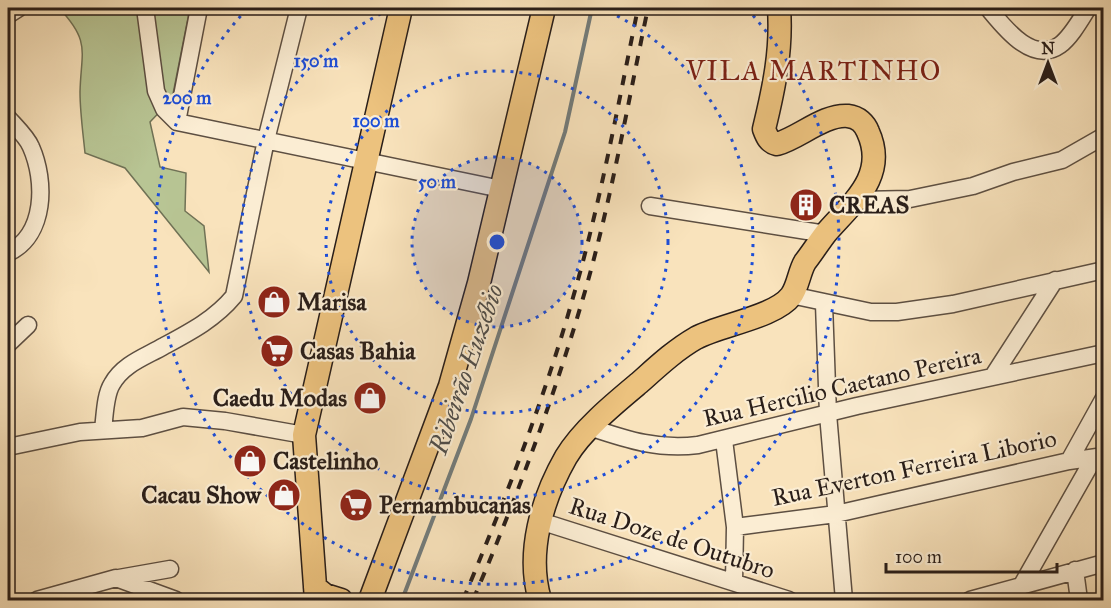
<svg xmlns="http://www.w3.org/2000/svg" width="1111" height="608" viewBox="0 0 1111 608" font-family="'IM FELL Great Primer',serif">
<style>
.green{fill:#b8c594;stroke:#707256;stroke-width:1.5}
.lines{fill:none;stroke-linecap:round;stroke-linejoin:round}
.stream{stroke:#737c7b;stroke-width:4}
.minor-casing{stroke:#5d4f42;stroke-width:19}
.major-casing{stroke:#291e19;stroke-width:25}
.minor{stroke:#fbedd3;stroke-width:16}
.major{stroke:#ecc27e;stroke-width:22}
.rail{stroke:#291e19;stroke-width:4;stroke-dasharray:10 10;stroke-linecap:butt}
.ring{fill:none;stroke:#1d4ed8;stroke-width:3;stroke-dasharray:3 6}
.labels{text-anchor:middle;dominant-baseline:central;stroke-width:4.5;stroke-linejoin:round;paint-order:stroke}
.poi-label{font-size:24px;font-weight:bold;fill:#291e19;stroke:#fbedd3;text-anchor:start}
.street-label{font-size:24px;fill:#291e19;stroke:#fbedd3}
.water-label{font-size:26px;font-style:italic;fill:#4e4d4a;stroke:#fbedd3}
.quarter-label{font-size:27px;letter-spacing:1.5px;fill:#7a1f14;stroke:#fbedd3}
.centre{fill:#1d4ed8;stroke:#fbedd3;stroke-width:3}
.ring-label{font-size:18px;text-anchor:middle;font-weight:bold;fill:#1d4ed8;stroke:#fbedd3;stroke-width:4.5;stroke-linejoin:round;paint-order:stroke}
</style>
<rect width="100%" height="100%" fill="#f9e3bc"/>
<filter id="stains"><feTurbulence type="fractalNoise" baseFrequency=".00333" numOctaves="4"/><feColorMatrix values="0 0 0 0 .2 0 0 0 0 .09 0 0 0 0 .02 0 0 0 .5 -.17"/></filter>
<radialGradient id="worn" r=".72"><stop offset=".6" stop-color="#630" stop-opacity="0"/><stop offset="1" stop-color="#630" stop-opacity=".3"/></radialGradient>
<!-- green -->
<path class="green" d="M59 8H190L172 99 150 122 160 167 186 173 185 211 204 226 209 272 125 168 85 153C83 133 80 112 80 92 81 51 91 42 59 8Z"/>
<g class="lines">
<!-- stream -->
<path class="stream" d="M402 600 471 419 565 132 592 8"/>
<defs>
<path id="minor" d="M145 8 156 91 164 109 177 122
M988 8C1003 26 1032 65 1060 45 1071 37 1081 19 1088 8
M8 15 19 8
M8 118C15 126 27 137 31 147 46 181 46 235 8 253
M177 122 501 189
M177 122 199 8
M859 200 910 199 973 186 1013 172 1062 160 1104 136
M650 206 826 234
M791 295 871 312H897L953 304 1104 270
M824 304 828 414 844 600
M8 344 28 325
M993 376 1055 280
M592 428C628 440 659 450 698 445L857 406 1104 353
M103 429C105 415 105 395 112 384 123 364 145 357 164 346 190 332 215 319 234 296L266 140 299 8
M724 440 735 527 734 582
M8 447 80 432 142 428 183 417 225 421 304 435
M1069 461 1104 398
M540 521 789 600
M735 527 836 514 1069 461 1104 456
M1075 570 1079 600
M119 578 170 569
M1023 583 1094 458
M37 600 116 578 176 600
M970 600 1104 563"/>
<path id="major" d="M315 587 325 595 341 600
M316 600 304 435 401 8
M370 600 450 386 479 283 544 8
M540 600C526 553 542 499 566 457 582 430 615 403 639 383 657 367 675 350 696 338 720 325 775 317 791 296 798 287 799 272 805 262 812 253 819 242 826 233 852 203 888 176 868 132 865 124 858 117 848 116 824 114 799 138 777 144 769 142 767 137 764 129 774 88 782 50 779 8"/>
</defs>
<!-- minor casing -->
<use href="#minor" class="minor-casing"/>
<!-- major casing -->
<use href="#major" class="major-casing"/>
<!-- minor -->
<use href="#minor" class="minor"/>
<!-- major -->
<use href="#major" class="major"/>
<!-- rail -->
<path class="rail" d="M463 600C504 502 543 403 572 301 600 205 618 105 638 8
M473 600C514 504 551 406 581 305 610 208 627 107 648 8"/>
</g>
<!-- distance rings -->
<circle cx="497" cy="242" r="85" fill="#1d4ed8" fill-opacity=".12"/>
<g class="ring">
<circle cx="497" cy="242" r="85"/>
<circle cx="497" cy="242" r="171"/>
<path d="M601 8A256 256 0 1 1 393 8"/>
<path d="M747 9A342 342 0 1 1 247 9"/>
</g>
<!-- icons -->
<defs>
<symbol id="building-disc" viewBox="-11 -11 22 22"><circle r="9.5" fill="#8f2418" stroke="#fbedd3"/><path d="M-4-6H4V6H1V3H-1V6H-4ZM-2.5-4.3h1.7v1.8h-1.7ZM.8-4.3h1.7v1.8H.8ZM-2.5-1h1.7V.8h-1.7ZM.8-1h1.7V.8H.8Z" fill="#fff"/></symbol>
<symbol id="shop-disc" viewBox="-11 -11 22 22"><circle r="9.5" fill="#8f2418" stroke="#fbedd3"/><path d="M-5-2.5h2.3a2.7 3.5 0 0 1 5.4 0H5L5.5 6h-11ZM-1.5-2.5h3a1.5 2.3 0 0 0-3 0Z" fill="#fff"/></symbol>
<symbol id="supermarket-disc" viewBox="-11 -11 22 22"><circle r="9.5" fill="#8f2418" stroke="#fbedd3"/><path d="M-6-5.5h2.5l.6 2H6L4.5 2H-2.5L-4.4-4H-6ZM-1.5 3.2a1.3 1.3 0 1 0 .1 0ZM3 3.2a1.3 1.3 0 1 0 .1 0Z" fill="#fff"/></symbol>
</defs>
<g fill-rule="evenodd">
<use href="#building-disc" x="787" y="186" width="38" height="38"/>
<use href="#shop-disc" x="255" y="283" width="38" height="38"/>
<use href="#supermarket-disc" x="258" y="332" width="38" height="38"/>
<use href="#shop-disc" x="351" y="379" width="38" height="38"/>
<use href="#shop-disc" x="231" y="442" width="38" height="38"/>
<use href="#shop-disc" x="265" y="476" width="38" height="38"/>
<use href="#supermarket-disc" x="337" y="486" width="38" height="38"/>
</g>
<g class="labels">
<!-- poi labels -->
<g class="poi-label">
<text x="829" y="205">CREAS</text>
<text x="297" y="302">Marisa</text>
<text x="300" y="351">Casas Bahia</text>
<text x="347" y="398" text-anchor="end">Caedu Modas</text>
<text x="273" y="461">Castelinho</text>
<text x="261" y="495" text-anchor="end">Cacau Show</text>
<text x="379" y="505">Pernambucanas</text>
</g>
<!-- street labels -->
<g class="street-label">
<text transform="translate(842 387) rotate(-13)">Rua Hercilio Caetano Pereira</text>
<text transform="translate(914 468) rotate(-12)">Rua Everton Ferreira Liborio</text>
<text transform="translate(672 538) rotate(18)">Rua Doze de Outubro</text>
</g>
<!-- water labels -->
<g class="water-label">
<text transform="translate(466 369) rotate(-71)">Ribeirão Euzébio</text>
</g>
<!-- quarter labels -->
<g class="quarter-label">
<text x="814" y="70">VILA MARTINHO</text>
</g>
</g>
<circle cx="497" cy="242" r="9" class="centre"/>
<g class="ring-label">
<text x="316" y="67">150 m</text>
<text x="187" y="104">200 m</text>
<text x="376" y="127">100 m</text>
<text x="437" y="188">50 m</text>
</g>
<!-- margin -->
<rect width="1111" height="608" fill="none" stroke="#f9e3bc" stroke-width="30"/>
<rect x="9" y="9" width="1093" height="590" fill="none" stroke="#291e19" stroke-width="3"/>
<rect x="15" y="15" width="1081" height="578" fill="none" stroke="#291e19" stroke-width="1.5"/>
<!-- north arrow -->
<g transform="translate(1048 63)" stroke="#fbedd3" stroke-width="4.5" paint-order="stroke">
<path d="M0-4.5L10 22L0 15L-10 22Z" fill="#291e19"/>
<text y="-9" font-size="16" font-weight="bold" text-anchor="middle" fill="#291e19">N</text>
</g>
<!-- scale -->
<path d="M886 563v9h171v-9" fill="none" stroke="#291e19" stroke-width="3"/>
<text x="895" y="563" font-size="18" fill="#291e19" stroke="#fbedd3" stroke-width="4.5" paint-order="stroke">100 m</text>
<rect width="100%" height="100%" filter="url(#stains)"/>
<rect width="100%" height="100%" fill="url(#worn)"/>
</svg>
